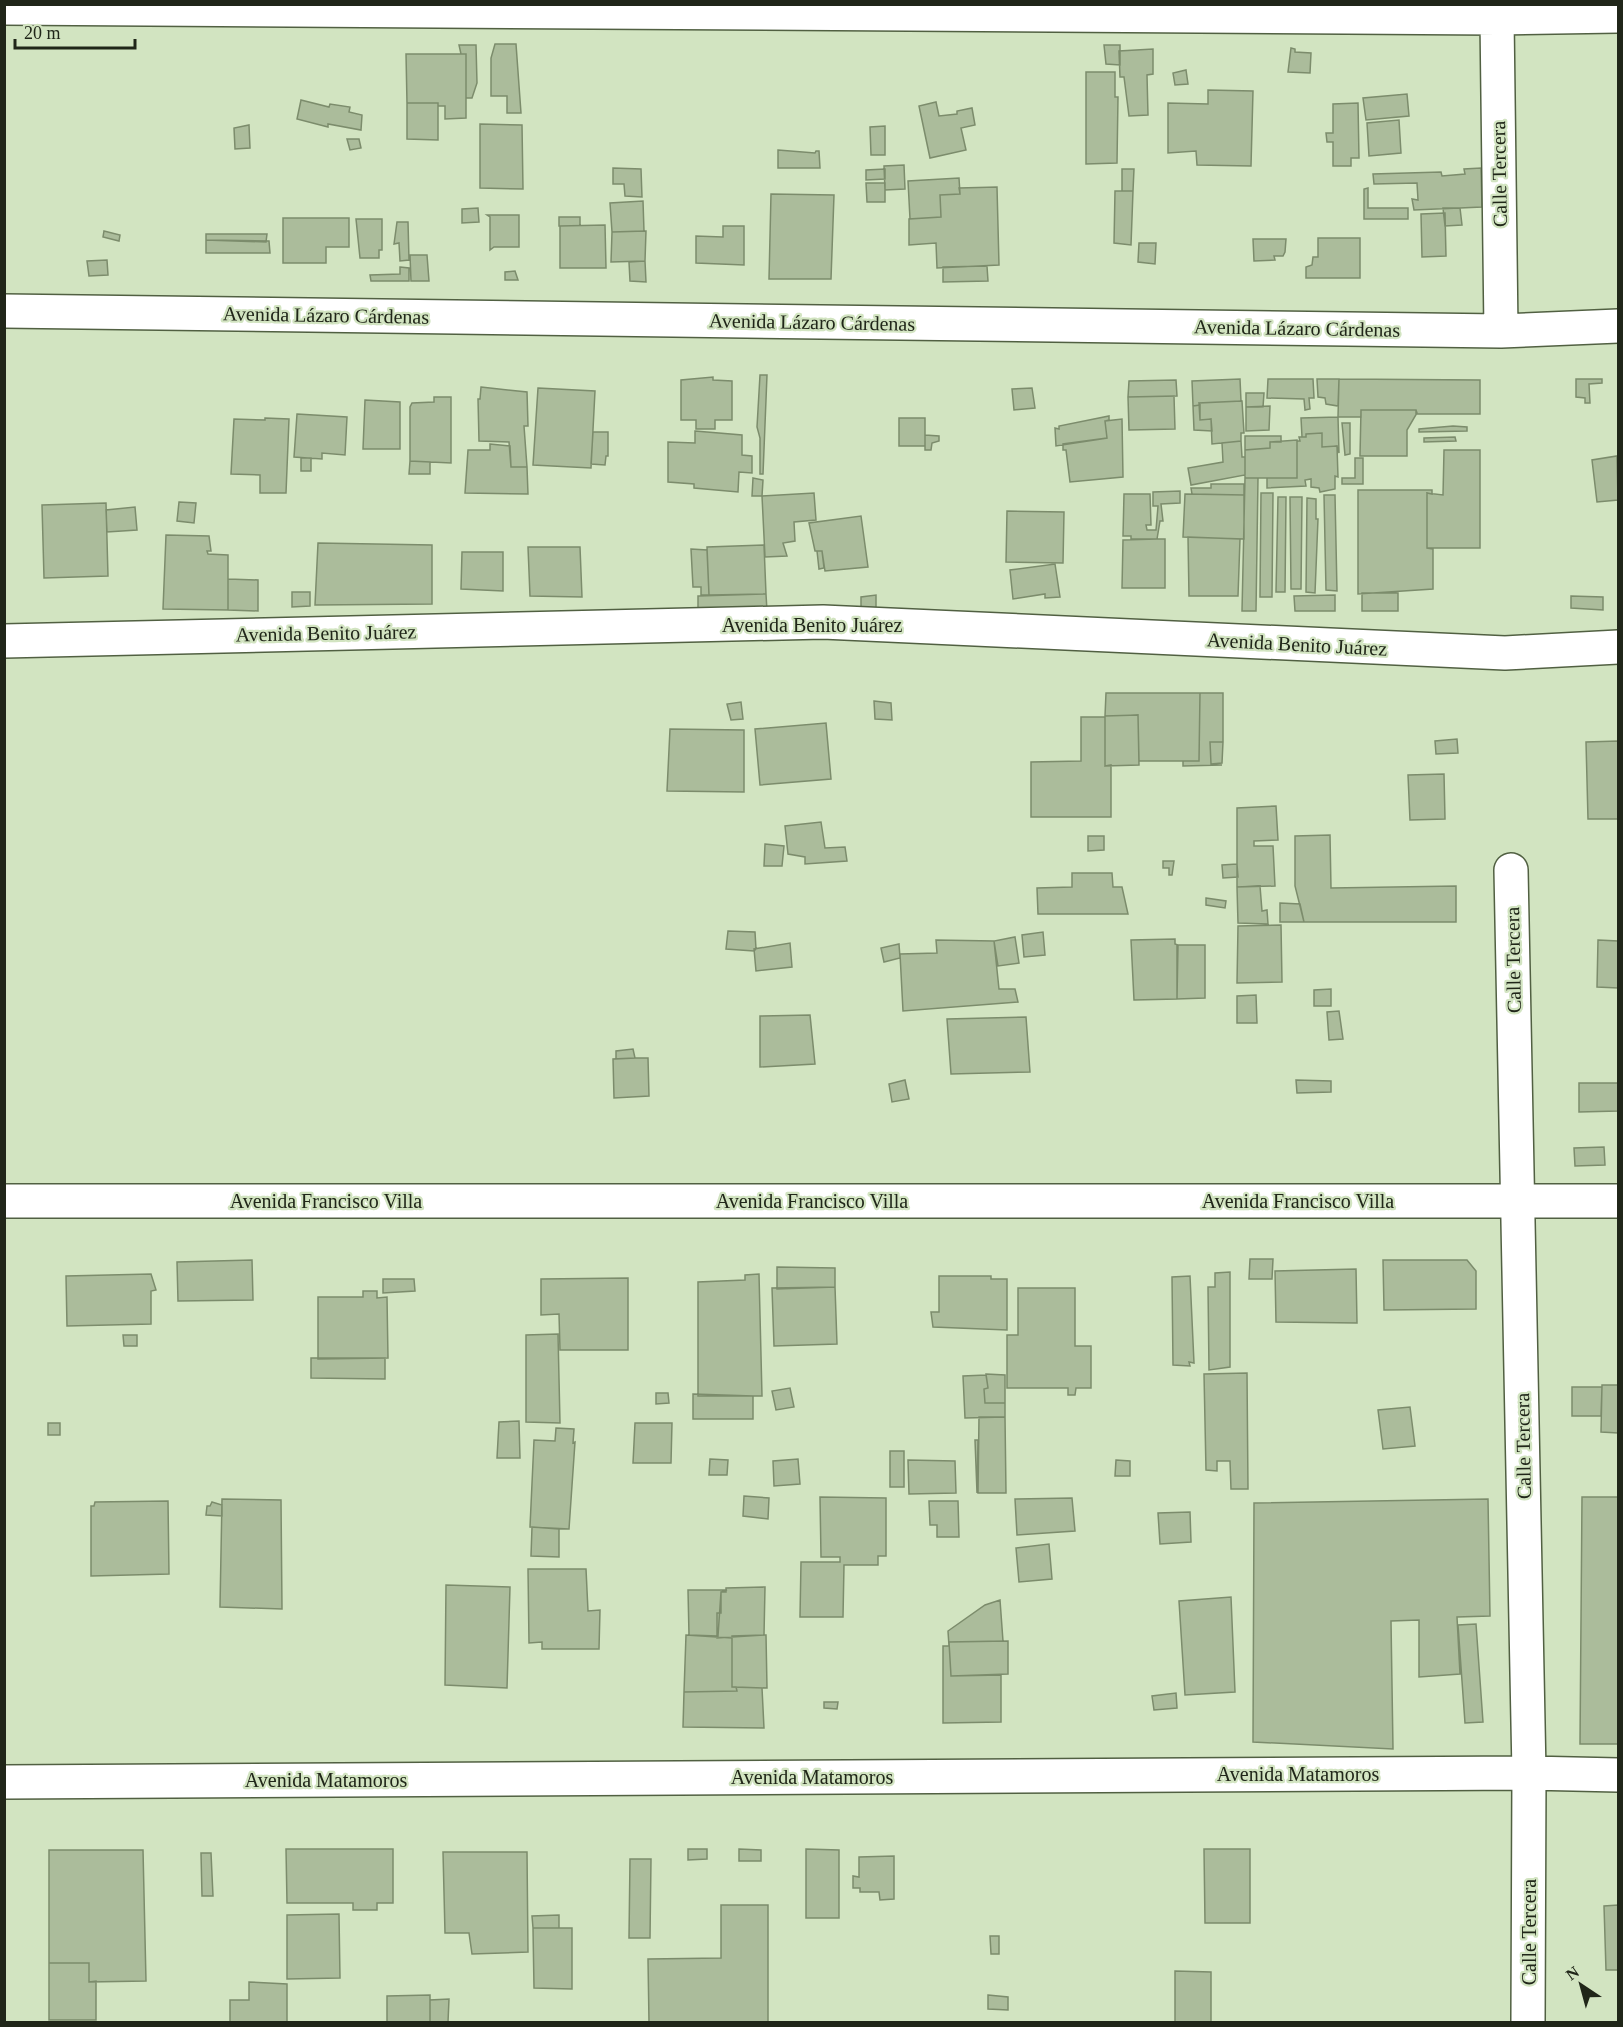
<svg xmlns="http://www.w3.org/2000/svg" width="1623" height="2027" viewBox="0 0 1623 2027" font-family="Georgia,serif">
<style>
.building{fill:#abbc9b;stroke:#7c8c6c;stroke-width:1.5}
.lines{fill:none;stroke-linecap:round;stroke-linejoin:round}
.street-casing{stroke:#516042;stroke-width:36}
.street{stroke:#fff;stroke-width:33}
.labels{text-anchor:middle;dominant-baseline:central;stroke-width:4.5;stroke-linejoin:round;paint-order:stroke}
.street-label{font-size:20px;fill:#202619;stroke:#d2e4c1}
</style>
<rect width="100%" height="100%" fill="#d2e4c1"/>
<!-- building -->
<path class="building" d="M495 44H516L521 113H507V96H491V58Z
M459 45H476L477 83 472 98H466V54H461Z
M1104 45H1120V65L1106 64Z
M1291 48 1295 49V52L1311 53 1310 73 1288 72Z
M1153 49V74L1147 75 1148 115 1129 116 1124 77H1120L1119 51Z
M406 54H466V118L445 119V106H438V103H407Z
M1186 70 1188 84 1175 85 1173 73Z
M1086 72H1115V97H1118L1117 163 1086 164Z
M1208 90 1253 91 1251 166 1197 165 1196 151 1168 153V103L1208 104Z
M1407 94 1409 116 1366 120 1363 98Z
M301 100 329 107 330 104 350 107 349 112 362 115 361 130 328 124V127L297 119Z
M936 102 939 116 957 114V111L972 108 975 125 961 128 966 150 930 158 919 106Z
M407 103H438V140L407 139Z
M1358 103 1359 158H1351V166H1333V142H1327L1326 133H1333V104Z
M1399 120 1401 153 1369 156 1367 123Z
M480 124 522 125 523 189 480 188Z
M249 125 250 148 235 149 234 128Z
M885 126V155H871L870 127Z
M347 139H359L361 148 350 150Z
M778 150 815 153 816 151H819L820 168H778Z
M904 165 905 189 885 190 884 166Z
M613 168 641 169 642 197 625 196 624 184H613Z
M1481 168 1482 207 1414 210 1412 199 1418 200 1417 183 1374 184 1373 174 1441 172 1442 176 1465 174 1464 169Z
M885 169V179L866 180V170Z
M1122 169H1134L1133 191H1122Z
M959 178 960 194 940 195 941 217 910 219 908 181Z
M866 183H885V202H867Z
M997 187 999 265 937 268 936 243 909 245V219L941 217 940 195 960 194 959 188Z
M1368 188V208H1408V219H1364V189Z
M1115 191H1133L1131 245 1114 243Z
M771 194 834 195 831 279H769Z
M643 201 644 231 612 232 610 203Z
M478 208 479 222 462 223V209Z
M1443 208H1460L1462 225 1445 226Z
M1445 213 1446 256 1422 257 1421 214Z
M487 215H519V247H494L490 250V217Z
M559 217H580V226H559Z
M283 218H349V247H326V263H283Z
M356 219H382V250H379V258H360Z
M397 222H408L409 260 400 261 399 243 394 244Z
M605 225 606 268H560V226Z
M723 226H744V265L696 263V236L723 237Z
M104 231 120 235 119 241 103 237Z
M646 231 645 261 611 262 612 232Z
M206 234H267L266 242 206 240Z
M1318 238H1360V278H1306V267L1312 265 1313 257H1318Z
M1253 239H1286L1285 252 1283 256H1274L1275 260 1254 261Z
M206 240 269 241 270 253H206Z
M1139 243H1156L1155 264 1138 262Z
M410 255H427L429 281H411Z
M107 260 108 275 89 276 87 261Z
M645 261 646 282 630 281 629 262Z
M987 266 988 281 943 282V267Z
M400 267 409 268V281H371L370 275 400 274Z
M515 271 518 280H505V272Z
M760 375H767L763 474H760V438L757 427Z
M713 377V380L732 381V420H715V429H696V420H681V380Z
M1240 379 1241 401 1199 403 1200 405 1193 406 1192 381Z
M1268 379H1313L1314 398H1309L1310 409 1305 410 1304 399 1267 398Z
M1317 379H1339L1338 406 1326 404 1325 398 1318 397Z
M1339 379 1480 380V414H1416V410H1361V417H1338Z
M1576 379H1602V383L1589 384 1590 403H1585V398L1576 397Z
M1176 380 1177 396 1128 397 1129 381Z
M481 387 527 392 528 426H524L527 467H511L509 442 479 441 478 399H480Z
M538 388 595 391 591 468 533 465Z
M1032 388 1035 408 1014 410 1012 389Z
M1246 393H1264L1263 407H1246Z
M1174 396 1175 429 1129 430 1128 397Z
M434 397H451V463L410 461V407L412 403 434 402Z
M365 400 400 402V449H363Z
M1242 401 1244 433H1241V441L1212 444 1211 419 1200 420 1199 403Z
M1200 405V420L1211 419 1212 431 1194 430 1193 406Z
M1270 406 1269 430 1246 431V407Z
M1361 410H1416L1417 413 1407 430V456H1360Z
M297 414 347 417 345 455 322 453V459L294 457Z
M1109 416V420L1105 421 1107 438 1056 446 1055 428 1059 429V426Z
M1338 417 1339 453 1337 446 1322 447V433L1306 434V437H1302L1301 418Z
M265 418 289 419 286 493H260V475L231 474 234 419 265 420Z
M899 418H925V446H899Z
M1122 419 1123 477 1070 482 1066 450H1063V444L1107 438 1105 421Z
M1342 423H1350V454L1345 455Z
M1453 426 1467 427V431L1419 432V429Z
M695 431 742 435V455L752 456V473L739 472 738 492 694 488V484L668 482V442L695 443Z
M593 432H608V456H606L605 465 591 464Z
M1322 433V447L1337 446 1338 477 1335 476V489L1320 492 1319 488 1311 487V479L1305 480 1306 486 1267 488V478H1297V441H1300L1299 437H1306V434Z
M925 435 939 436V441L932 443 931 450H925Z
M1245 436H1281V442H1270V448L1245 450Z
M1455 437 1456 441 1424 442V438Z
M1297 440V478H1245V450L1270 448V442Z
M1241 441 1242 457H1245V475L1191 485 1188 468 1223 462 1222 443Z
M490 444 510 446 511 467H527L528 494 465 493 468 450H490Z
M1444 450H1480V548H1427V493L1443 495Z
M1617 456 1618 500 1597 502 1592 460Z
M301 458H311V471H301Z
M1355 458H1363V484H1342V478H1355Z
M410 461 430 462V474H409Z
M753 478 763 480 762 496H752Z
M1245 478H1258L1256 611H1242Z
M1211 484H1244V495L1192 494 1191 488H1211Z
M1358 490H1432V494L1427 493V548L1433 549V589L1358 594Z
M1180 491V503L1161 504 1163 521H1160L1157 539H1131V536H1123L1124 494H1150L1151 525H1146L1147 530H1156L1158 506H1153V492Z
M814 493 816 520 794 522 795 541 783 543 787 556 765 557 762 496Z
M1261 493H1273L1272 597H1260Z
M1185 494 1244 495V539L1183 537Z
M1324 495H1335L1337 591 1326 590Z
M1278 497H1286L1285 592H1276Z
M1290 497H1302L1301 589H1291Z
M1307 498 1316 499V519H1318L1315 593 1306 592Z
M179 502 196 503 194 523 177 521Z
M106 503 108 576 44 578 42 505Z
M135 507 137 530 107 532 106 510Z
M1007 511 1064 512 1063 563 1006 562Z
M861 516 868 567 825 571 822 551H815L809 523Z
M166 535 209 536 211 551H207L208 554 228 555V610L163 609Z
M1188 537 1240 539 1238 596H1189Z
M1157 539H1165V588H1122L1123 540Z
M318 543 432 545V604L315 605Z
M764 545 766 594 709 595 707 547Z
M528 547H580L582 597 530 596Z
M691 549 707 550 709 595H701V587H693Z
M817 551H822L824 568 819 569Z
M462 552H503V591L461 589Z
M1055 564 1060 597 1045 598V594L1013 599 1010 570Z
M228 579 258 580V611L228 610Z
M292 592H310V606L292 607Z
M1362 593H1398V611H1362Z
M766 594 767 611 698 612V596Z
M876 595V609H861V597Z
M1335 595V611H1295L1294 596Z
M1571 596 1603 597V610L1571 608Z
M1106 693H1200L1199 761H1139L1138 715 1105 716Z
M1200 693H1223V742H1210L1211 764 1222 765 1183 766V761H1199Z
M874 701 891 703 892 720 875 719Z
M741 702 743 719 731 720 727 704Z
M1138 715 1139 765 1105 766V716Z
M1081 717H1105V766L1111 765V817H1031V762L1081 761Z
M826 723 831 779 760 785 755 729Z
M670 729 744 730V792L667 791Z
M1457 739 1458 753 1436 754 1435 741Z
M1618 741V819H1588L1586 742Z
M1210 742H1223L1222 763 1211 764Z
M1444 774 1445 819 1410 820 1408 775Z
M1276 806 1278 840 1254 841V846H1273L1275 886 1237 887V808Z
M821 822 825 848 845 847 847 861 805 864V857L788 854 785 826Z
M1330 835 1331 888 1456 886V922H1304L1295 886V836Z
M1088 836H1104V850L1088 851Z
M765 844 784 846 782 866H764Z
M1163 861H1174L1172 875H1169V868H1163Z
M1237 864 1238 877 1223 878 1222 865Z
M1072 873H1112L1113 887H1122L1128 914H1038L1037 888 1072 887Z
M1260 886 1262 911 1267 910 1268 924 1238 923 1237 887Z
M1206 898 1226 901 1225 908 1206 905Z
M1280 903 1300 904 1304 922H1280Z
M1281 925 1282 982 1237 983 1238 926Z
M728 931 755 932 756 949 754 951 726 949Z
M1043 932 1045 955 1024 957 1022 935Z
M1015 937 1019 963 998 966 994 941Z
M1175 939V944L1178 945 1177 999 1134 1000 1131 940Z
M936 940 994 941 999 989H1015L1018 1002 903 1011 900 954 937 953Z
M1598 940 1618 941V988L1597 987Z
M790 943 792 967 756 971 754 949Z
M899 944 900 958 884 962 881 948Z
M1177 945H1205V998L1177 999Z
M1331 989V1006H1314V990Z
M1256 995 1257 1023H1237V996Z
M1339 1011 1343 1039 1329 1040 1327 1012Z
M810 1015 815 1064 760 1067V1016Z
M1026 1017 1030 1072 951 1074 947 1019Z
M633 1049 635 1058 616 1059V1051Z
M635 1058H648L649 1096 614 1098 613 1059Z
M905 1080 909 1099 892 1102 889 1084Z
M1296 1080 1331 1081V1092L1297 1093Z
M1579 1083H1618V1111L1579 1112Z
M1604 1147 1605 1165 1575 1166 1574 1148Z
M1250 1259H1273L1272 1279H1249Z
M252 1260 253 1300 178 1301 177 1262Z
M1383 1260H1467L1476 1271V1309L1384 1310Z
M777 1267 835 1268V1287L777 1289Z
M1356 1269 1357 1323 1276 1322 1275 1271Z
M1230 1272V1367L1209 1370 1208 1287H1215V1273Z
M151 1274 156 1290 151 1291V1324L67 1326 66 1276Z
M759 1274 762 1396H698V1282L745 1280V1275Z
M939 1276H991V1279H1007V1330L933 1327 931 1312H939Z
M1190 1276 1194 1363 1189 1362 1190 1366 1173 1365 1172 1277Z
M628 1278V1350H560L559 1314 541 1315V1279Z
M383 1279H414L415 1291 383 1293Z
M835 1287 837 1344 774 1346 772 1288Z
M1018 1288H1075V1346H1091V1388H1076L1075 1395H1068V1388H1007V1335H1018Z
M363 1291H377V1298L387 1297 388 1358 318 1359V1297H363Z
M558 1334 560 1423 526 1422V1335Z
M123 1335H137V1346H124Z
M311 1358H385V1379L311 1378Z
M1247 1373 1248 1489H1231L1230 1461H1217V1471L1206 1470 1204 1374Z
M986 1374 1005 1375V1403H985L984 1389 988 1388Z
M986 1375 988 1388 984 1389 985 1403H1005V1417L965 1418 963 1376Z
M1602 1385H1618V1433L1601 1432Z
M1572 1387H1602L1601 1416H1572Z
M790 1388 794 1407 776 1410 772 1391Z
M656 1393H668L669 1403 656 1404Z
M693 1394 753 1396V1419H693Z
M1410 1407 1415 1446 1383 1449 1378 1410Z
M979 1417H1005L1006 1493H978Z
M519 1421 520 1458H497L499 1422Z
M48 1423H60V1435H48Z
M635 1423H672L671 1463H633Z
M556 1428 574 1429 573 1443 575 1442 569 1529 530 1527 534 1440 555 1441Z
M975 1440H978L977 1493Z
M890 1451H904V1487H890Z
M710 1459 728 1460 727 1475H709Z
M798 1459 800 1484 774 1486 773 1461Z
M908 1460 955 1461 956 1493 909 1494Z
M1116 1460 1130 1461V1476H1115Z
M744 1496 769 1498 768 1519 743 1516Z
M820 1497 886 1498V1556H878V1565H844L843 1617H800L801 1562H840V1557H821Z
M1582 1497H1618V1744H1580Z
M1072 1498 1075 1531 1017 1535 1015 1499Z
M222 1499 281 1500 282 1609 220 1607Z
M1488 1499 1490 1616 1457 1617 1460 1674 1419 1677V1620L1391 1621 1393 1749 1253 1742 1254 1503Z
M168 1501 169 1574 91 1576V1506H94L95 1502Z
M929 1501H958L959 1537H937V1525H930Z
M212 1502 222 1505V1516L206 1515 207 1506H210Z
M1190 1512 1191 1542 1160 1544 1158 1513Z
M532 1527 559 1529V1557L531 1556Z
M1049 1544 1052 1579 1019 1582 1016 1548Z
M528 1569H586L588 1611 600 1610 599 1649H542V1642L529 1643Z
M446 1585 510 1587 507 1688 445 1685Z
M765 1587 764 1635 717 1638V1613H721V1592H726V1588Z
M688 1590H727L721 1592 718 1636 689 1635Z
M1231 1597 1235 1692 1185 1695 1179 1601Z
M1000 1600 1003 1641 949 1642 951 1676 1001 1675V1722L943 1723V1646H949L948 1631 985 1605Z
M1476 1624 1483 1722 1465 1723 1458 1625Z
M686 1635 732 1638V1687H736L737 1691 684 1692Z
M766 1635 767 1688 732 1687V1636Z
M1008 1641V1674L951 1676 949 1642Z
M736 1687 762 1688 764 1728 683 1727 684 1692 737 1691Z
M1176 1693 1177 1708 1154 1710 1152 1696Z
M824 1702H838L837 1709 824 1708Z
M286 1849H393V1903H377V1910H353V1903H287Z
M688 1849H707V1859L688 1860Z
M739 1849 761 1850V1861H739Z
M806 1849 839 1850V1918H806Z
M1204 1849H1250V1923H1205Z
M49 1850H143L146 1981 89 1982V1963H49Z
M443 1852H527L528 1952 472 1954 469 1933H445Z
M201 1853H211L213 1896H202Z
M894 1856V1899L880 1900 879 1892H860V1888H853V1876L859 1877V1857Z
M630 1859H651L650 1938H629Z
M721 1905H768V2022H649L648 1959 721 1958Z
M1618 1905V1970H1606L1604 1906Z
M339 1914 340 1978 287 1979V1915Z
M559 1915V1928H533L532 1916Z
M533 1928H572V1989L534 1988Z
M990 1936H999V1954H991Z
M49 1963H89V1982L96 1981V2020H49Z
M1175 1971 1211 1972V2022H1175Z
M249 1982 287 1984V2022H230V2000H249Z
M430 1995V2022H387V1996Z
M988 1995 1008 1997V2010L988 2009Z
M449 1999 448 2022H430V2000Z"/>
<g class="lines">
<defs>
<path id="street" d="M4 8 1497 18 1618 16
M1497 18 1501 331
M4 311 1501 331 1618 326
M4 641 823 622 1505 653 1618 647
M1511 870 1529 1773 1528 2022
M4 1201H1618
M4 1782 1529 1773 1618 1775"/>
</defs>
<!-- street casing -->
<use href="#street" class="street-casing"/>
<!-- street -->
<use href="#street" class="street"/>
</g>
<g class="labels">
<!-- street labels -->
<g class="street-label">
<text transform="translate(1499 174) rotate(-91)">Calle Tercera</text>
<text transform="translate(326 315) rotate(1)">Avenida Lázaro Cárdenas</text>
<text transform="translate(812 322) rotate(1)">Avenida Lázaro Cárdenas</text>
<text transform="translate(1297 328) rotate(1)">Avenida Lázaro Cárdenas</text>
<text x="812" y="625">Avenida Benito Juárez</text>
<text transform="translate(326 633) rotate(-1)">Avenida Benito Juárez</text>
<text transform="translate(1297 644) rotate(3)">Avenida Benito Juárez</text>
<text transform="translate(1513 960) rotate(-91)">Calle Tercera</text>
<text x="326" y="1201">Avenida Francisco Villa</text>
<text x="812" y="1201">Avenida Francisco Villa</text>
<text x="1298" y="1201">Avenida Francisco Villa</text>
<text transform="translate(1523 1446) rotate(-91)">Calle Tercera</text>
<text x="1298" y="1774">Avenida Matamoros</text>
<text x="812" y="1777">Avenida Matamoros</text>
<text x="326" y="1780">Avenida Matamoros</text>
<text transform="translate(1529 1932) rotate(-90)">Calle Tercera</text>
</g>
</g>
<!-- border -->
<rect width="1623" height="2027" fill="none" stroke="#202619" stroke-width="12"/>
<!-- north arrow -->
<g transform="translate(1581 1985) rotate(324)" stroke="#d2e4c1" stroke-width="4.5" paint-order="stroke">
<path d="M0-4.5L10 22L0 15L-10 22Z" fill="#202619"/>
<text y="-9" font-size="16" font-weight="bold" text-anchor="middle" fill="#202619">N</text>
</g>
<!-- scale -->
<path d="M15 39v9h120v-9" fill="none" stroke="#202619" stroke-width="3"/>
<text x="24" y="39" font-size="18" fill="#202619" stroke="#d2e4c1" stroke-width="4.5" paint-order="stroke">20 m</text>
</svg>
